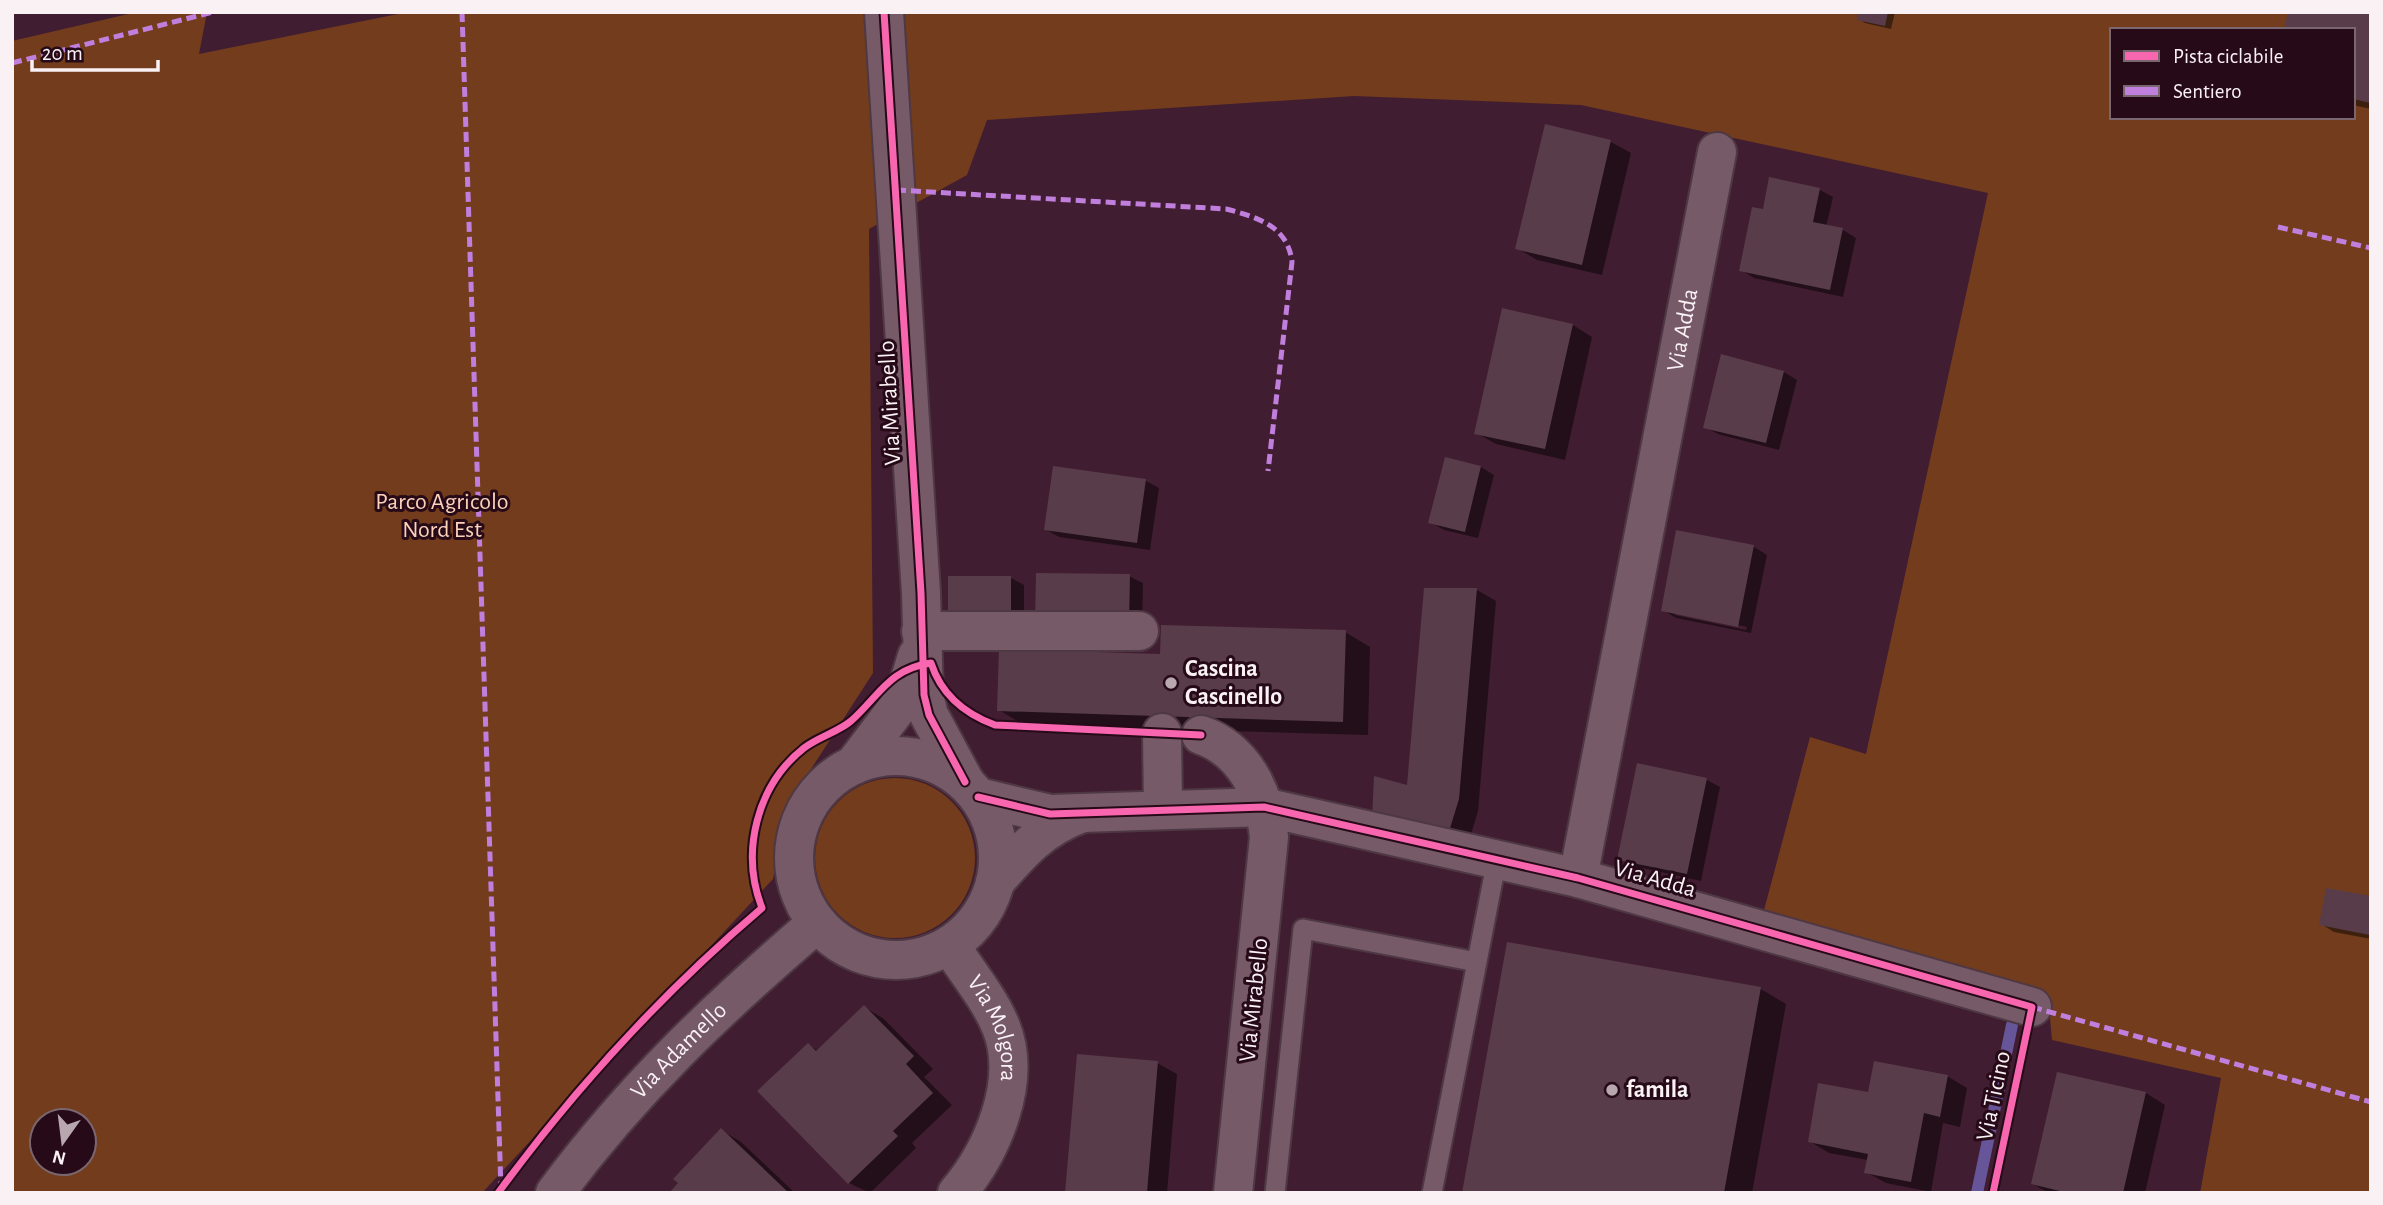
<svg xmlns="http://www.w3.org/2000/svg" width="2383" height="1205" viewBox="0 0 2383 1205" font-family="'Alegreya Sans',sans-serif">
<style>
.green{fill:#733c1c;fill-rule:evenodd}
.shadow{fill:#0007;fill-rule:evenodd}
.lines{fill:none;stroke-linecap:round;stroke-linejoin:round}
.stream{stroke:#67559a;stroke-width:12}
.building{fill:#583c4a}
.service-casing{stroke:#4e3844;stroke-width:23}
.minor-casing{stroke:#4e3844;stroke-width:42}
.service{stroke:#775a68;stroke-width:19}
.minor{stroke:#775a68;stroke-width:38}
.quiet{stroke:#c07fdc;stroke-width:5;stroke-dasharray:10 5;stroke-linecap:butt}
.cycleway-casing{stroke:#260a17;stroke-width:11}
.cycleway{stroke:#f766af;stroke-width:7}
.poi-dot{fill:#b9a7b0;stroke:#260a17;stroke-width:2.5}
.labels{text-anchor:middle;dominant-baseline:central;stroke-width:6;stroke-linejoin:round;paint-order:stroke}
.street-label{font-size:24px;fill:#f9f1f4;stroke:#260a17}
.park-label{font-size:24px;fill:#fcd2ba;stroke:#260a17}
.poi-label{font-size:24px;font-weight:bold;fill:#f9f1f4;stroke:#260a17;text-anchor:start}
</style>
<rect width="100%" height="100%" fill="#411d31"/>
<!-- green -->
<path class="green" d="M137 12H207L199 54 408 12H2371V1193H2200L2221 1078 2052 1040 2048 996 1759 929 1810 737 1866 754 1988 193 1581 105 1354 96 987 120 967 175 869 229 873 673 786 808 773 879 482 1193H12V41ZM2112 30H2353V117H2112ZM42 1121H84V1163H42Z
M815 858a80 80 0 1 1 160 0a80 80 0 1 1-160 0Z"/>
<!-- shadow -->
<path class="shadow" d="M1860 12H1895L1891 29 1865 23 1859 19Z
M2371 12V109L2353 105V30Z
M1546 126 1611 142 1631 153 1602 275 1537 260 1517 248Z
M1820 190 1833 197 1826 227 1843 230 1856 238 1843 297 1754 278 1741 270Z
M1573 325 1592 337 1565 460 1496 444 1476 433Z
M1784 372 1797 380 1779 450 1718 434 1705 427Z
M1446 459 1481 467 1494 475 1478 538 1444 530 1430 522Z
M1054 468 1146 481 1159 488 1150 550 1059 537 1045 529Z
M1678 532 1754 547 1767 555 1751 633 1676 618 1663 610ZM1675 612 1747 627 1746 630 1675 615Z
M1129 576 1143 583 1142 631 1051 630Z
M1011 578 1024 585V626H963Z
M1477 590 1496 601 1478 811 1467 848 1408 787Z
M1345 632 1370 647 1368 735 1024 725 999 710 1162 656Z
M1639 766 1707 780 1720 787 1701 881 1633 866 1619 859Z
M2371 898V939L2334 932 2321 924Z
M1508 944 1761 989 1786 1004 1752 1193H1463Z
M864 1007 884 1019 933 1069 924 1077 952 1105 912 1143 916 1148 870 1193 849 1183 808 1045 819 1051Z
M1157 1063 1177 1074 1167 1193H1067Z
M1947 1076 1967 1088 1960 1127 1943 1123 1931 1192 1886 1183 1866 1172 1868 1160 1829 1153 1809 1141 1869 1094Z
M2146 1093 2165 1105 2145 1193H2049L2033 1184Z
M721 1130 741 1142 795 1193H671Z"/>
<g class="lines">
<!-- stream -->
<path class="stream" d="M1977 1193 2012 1025"/>
</g>
<!-- building -->
<path class="building" d="M1858 12H1888L1885 26 1857 20Z
M2288 12H2371V103L2353 99V30H2284Z
M1545 124 1611 140 1582 265 1515 249Z
M1769 177 1820 188 1813 222 1843 228 1830 290 1739 271 1752 207 1763 209Z
M1502 308 1573 324 1545 449 1474 434Z
M1721 354 1784 371 1766 443 1703 428Z
M1445 457 1481 466 1465 532 1428 523Z
M1053 466 1146 479 1137 543 1044 530Z
M1676 530 1754 545 1738 627 1661 611Z
M1036 573 1130 574 1129 625 1035 623Z
M948 576H1011V619H948Z
M1424 588H1477L1459 799 1447 838 1372 821 1374 776 1407 785Z
M1161 625 1346 630 1343 722 997 711 999 649 1160 654Z
M1637 763 1707 778 1687 874 1617 860Z
M2326 888 2371 896 2370 935 2319 925Z
M1507 942 1761 987 1724 1193H1462Z
M864 1005 914 1056 906 1064 933 1093 893 1131 898 1136 848 1184 757 1091 808 1043 816 1051Z
M1077 1054 1158 1061 1147 1193H1065Z
M1874 1061 1948 1075 1940 1117 1924 1113 1911 1182 1864 1173 1868 1154 1808 1142 1818 1083 1868 1092Z
M2057 1072 2146 1092 2123 1193H2068L2031 1184Z
M721 1128 789 1193H669L678 1183 673 1179Z"/>
<g class="lines">
<defs>
<path id="service" d="M1275 1193 1303 929 1477 962
M1432 1193 1497 859"/>
<g id="minor">
<path d="M884 12 921 593 924 695 929 715 965 782"/>
<path d="M921 631H1139"/>
<path d="M1162 733 1163 809"/>
<path d="M1201 735C1244 750 1265 793 1269 837L1233 1193"/>
<circle cx="896" cy="858" r="102"/>
<path d="M854 765 904 699 917 656"/>
<path d="M978 797 1050 814 1264 807 1578 878 2032 1007"/>
<path id="s1" d="M1578 878 1717 152"/>
<path d="M995 882C1021 852 1042 828 1080 814"/>
<path id="s2" d="M950 945C966 971 990 999 1001 1027 1023 1081 992 1152 957 1193"/>
<path id="s3" d="M555 1193C634 1087 718 1008 817 923"/>
</g>
</defs>
<!-- service casing -->
<use href="#service" class="service-casing"/>
<!-- minor casing -->
<use href="#minor" class="minor-casing"/>
<!-- service -->
<use href="#service" class="service"/>
<!-- minor -->
<use href="#minor" class="minor"/>
<!-- quiet -->
<path class="quiet" d="M462 12 501 1189
M12 63 213 12
M896 190 1226 209C1257 217 1288 226 1292 262L1268 471
M2278 227 2371 248
M2032 1007 2371 1102"/>
<defs>
<path id="cycleway" d="M884 12 921 593 924 695 929 715 965 782
M978 797 1050 814 1264 807 1578 878 2032 1007 1993 1193
M498 1193C576 1087 662 993 762 908 740 852 757 785 804 748 818 737 838 732 851 721 880 695 889 669 931 663 941 694 965 714 995 725L1201 735"/>
</defs>
<!-- cycleway casing -->
<use href="#cycleway" class="cycleway-casing"/>
<!-- cycleway -->
<use href="#cycleway" class="cycleway"/>
</g>
<!-- markers -->
<g class="poi-dot">
<circle cx="1171" cy="683" r="7"/>
<circle cx="1612" cy="1090" r="7"/>
</g>
<g class="labels">
<!-- street labels -->
<g class="street-label">
<text stroke="none"><textPath href="#s1" startOffset="558">Via Adda</textPath></text>
<text transform="translate(890 403) rotate(-93)">Via Mirabello</text>
<text transform="translate(1655 879) rotate(16)">Via Adda</text>
<text transform="translate(1254 1000) rotate(-84)">Via Mirabello</text>
<text stroke="none"><textPath href="#s2" startOffset="96">Via Molgora</textPath></text>
<text stroke="none"><textPath href="#s3" startOffset="189">Via Adamello</textPath></text>
<text transform="translate(1994 1096) rotate(-78)">Via Ticino</text>
</g>
<!-- park labels -->
<g class="park-label">
<text x="442" y="502">Parco Agricolo<tspan x="442" dy="28">Nord Est</tspan></text>
</g>
<!-- poi labels -->
<g class="poi-label">
<text x="1185" y="669">Cascina<tspan x="1185" dy="28">Cascinello</tspan></text>
<text x="1626" y="1090">famila</text>
</g>
</g>
<!-- border -->
<rect width="2383" height="1205" fill="none" stroke="#f9f1f4" stroke-width="28"/>
<!-- legend -->
<rect x="2110" y="28" width="245" height="91" fill="#260a17" stroke="#7a666f" stroke-width="2"/>
<rect x="2124" y="51" width="35" height="10" fill="#f766af" stroke="#7a666f" stroke-width="2"/>
<text x="2173" y="63" font-size="21" fill="#f9f1f4">Pista ciclabile</text>
<rect x="2124" y="86" width="35" height="10" fill="#c07fdc" stroke="#7a666f" stroke-width="2"/>
<text x="2173" y="98" font-size="21" fill="#f9f1f4">Sentiero</text>
<!-- north arrow -->
<g transform="translate(63 1142) rotate(194)"><circle r="33" fill="#260a17" stroke="#7a666f" stroke-width="2"/>
<path d="M0-5L12 26L0 18L-12 26Z" fill="#b9a7b0"/>
<text y="-10" font-size="19" font-weight="bold" text-anchor="middle" fill="#f9f1f4">N</text>
</g>
<!-- scale -->
<path d="M32 60v10h126v-10" fill="none" stroke="#f9f1f4" stroke-width="3.5"/>
<text x="42" y="60" font-size="21" fill="#f9f1f4" stroke="#260a17" stroke-width="5" paint-order="stroke">20 m</text>
</svg>
